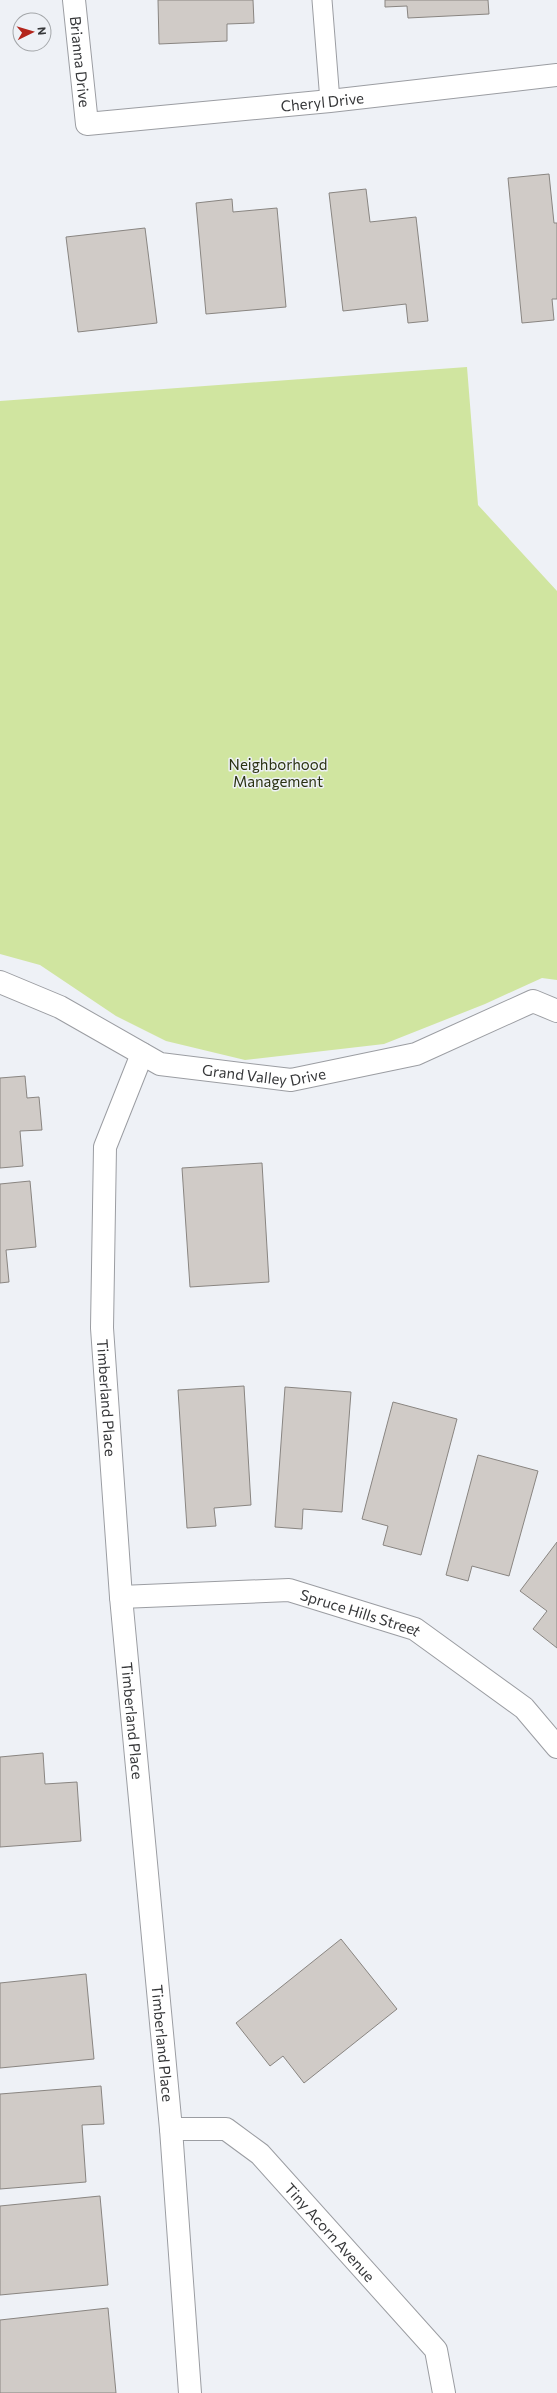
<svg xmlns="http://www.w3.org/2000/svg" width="557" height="2393" viewBox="0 0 557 2393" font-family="Commissioner,sans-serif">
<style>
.green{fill:#d0e5a0}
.building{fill:#d0cbc7;stroke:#898581}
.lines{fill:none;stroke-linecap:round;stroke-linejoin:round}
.service-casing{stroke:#9b9da2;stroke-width:21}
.minor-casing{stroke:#9b9da2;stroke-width:24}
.service{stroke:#fff;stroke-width:19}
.minor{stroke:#fff;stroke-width:22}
.labels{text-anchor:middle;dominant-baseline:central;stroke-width:3;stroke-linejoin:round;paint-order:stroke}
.street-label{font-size:15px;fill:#363739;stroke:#eef1f6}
.park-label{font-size:15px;fill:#2a3212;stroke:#eef1f6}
</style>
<rect width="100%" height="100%" fill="#eef1f6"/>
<!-- green -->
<path class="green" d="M467 367 478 505 557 591V980L542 978 485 1004 384 1044 245 1060 166 1041 116 1016 40 965 0 954V401Z"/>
<!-- building -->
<path class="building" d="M158 0H253L254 23 227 24V41L159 44Z
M385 0H488L489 14 408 18 407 6 385 7Z
M549 174 554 223H557V299H552L554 320 522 323 508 178Z
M366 189 370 222 416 217 428 321 408 323 406 304 343 311 329 193Z
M232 199 233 212 277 208 286 307 206 314 196 203Z
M145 228 157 323 78 332 66 237Z
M25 1076 27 1098 39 1097 42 1130 20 1131 23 1166 0 1168V1078Z
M262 1163 269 1282 190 1287 182 1168Z
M30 1181 36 1247 6 1250 9 1282 0 1283V1184Z
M244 1386 251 1505 214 1508 216 1526 187 1528 178 1390Z
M285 1387 351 1392 342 1512 303 1509 302 1529 275 1527Z
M393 1402 457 1419 421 1555 383 1545 388 1526 362 1519Z
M478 1455 538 1471 509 1576 472 1566 468 1581 446 1575Z
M557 1542V1648L533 1629 547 1611 520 1591Z
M43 1753 45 1784 77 1782 81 1841 0 1847V1757Z
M341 1939 397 2009 304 2083 283 2056 270 2066 236 2023Z
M86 1974 94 2059 0 2068V1983Z
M101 2086 104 2124 82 2125 86 2182 0 2189V2094Z
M100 2196 108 2285 0 2295V2206Z
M108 2308 116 2393H0V2320Z"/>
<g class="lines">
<defs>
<path id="service" d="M322 0 330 101"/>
<g id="minor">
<path id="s1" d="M74 0 87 124 330 101 557 75"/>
<path id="s2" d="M0 982 60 1007 160 1064 291 1080 416 1054 533 1001 557 1011"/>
<path id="s3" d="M142 1054 105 1147 102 1328 121 1597 171 2129 190 2393"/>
<path id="s4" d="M121 1597 289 1590 415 1629 524 1708 557 1747"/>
<path id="s5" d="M171 2129H226L260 2154 436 2350 444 2393"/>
</g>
</defs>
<!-- service casing -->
<use href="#service" class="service-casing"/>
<!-- minor casing -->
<use href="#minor" class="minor-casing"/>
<!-- service -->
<use href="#service" class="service"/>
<!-- minor -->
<use href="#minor" class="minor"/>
</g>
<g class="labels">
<!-- street labels -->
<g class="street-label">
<text stroke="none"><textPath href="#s1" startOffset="62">Brianna Drive</textPath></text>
<text stroke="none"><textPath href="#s1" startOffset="361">Cheryl Drive</textPath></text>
<text stroke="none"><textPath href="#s2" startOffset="285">Grand Valley Drive</textPath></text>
<text stroke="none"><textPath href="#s3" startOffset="351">Timberland Place</textPath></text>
<text stroke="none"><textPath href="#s4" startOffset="243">Spruce Hills Street</textPath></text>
<text stroke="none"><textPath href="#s3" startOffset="675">Timberland Place</textPath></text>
<text stroke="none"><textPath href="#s3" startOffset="999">Timberland Place</textPath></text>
<text stroke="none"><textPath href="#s5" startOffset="202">Tiny Acorn Avenue</textPath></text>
</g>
<!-- park labels -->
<g class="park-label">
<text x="278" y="764">Neighborhood<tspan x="278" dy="17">Management</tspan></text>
</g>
</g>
<!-- north arrow -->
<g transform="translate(32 32) rotate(85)"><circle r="19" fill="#eef1f6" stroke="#a4a7aa"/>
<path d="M0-3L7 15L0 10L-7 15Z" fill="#b3251c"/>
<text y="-6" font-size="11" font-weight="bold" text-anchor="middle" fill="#363739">N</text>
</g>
</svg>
